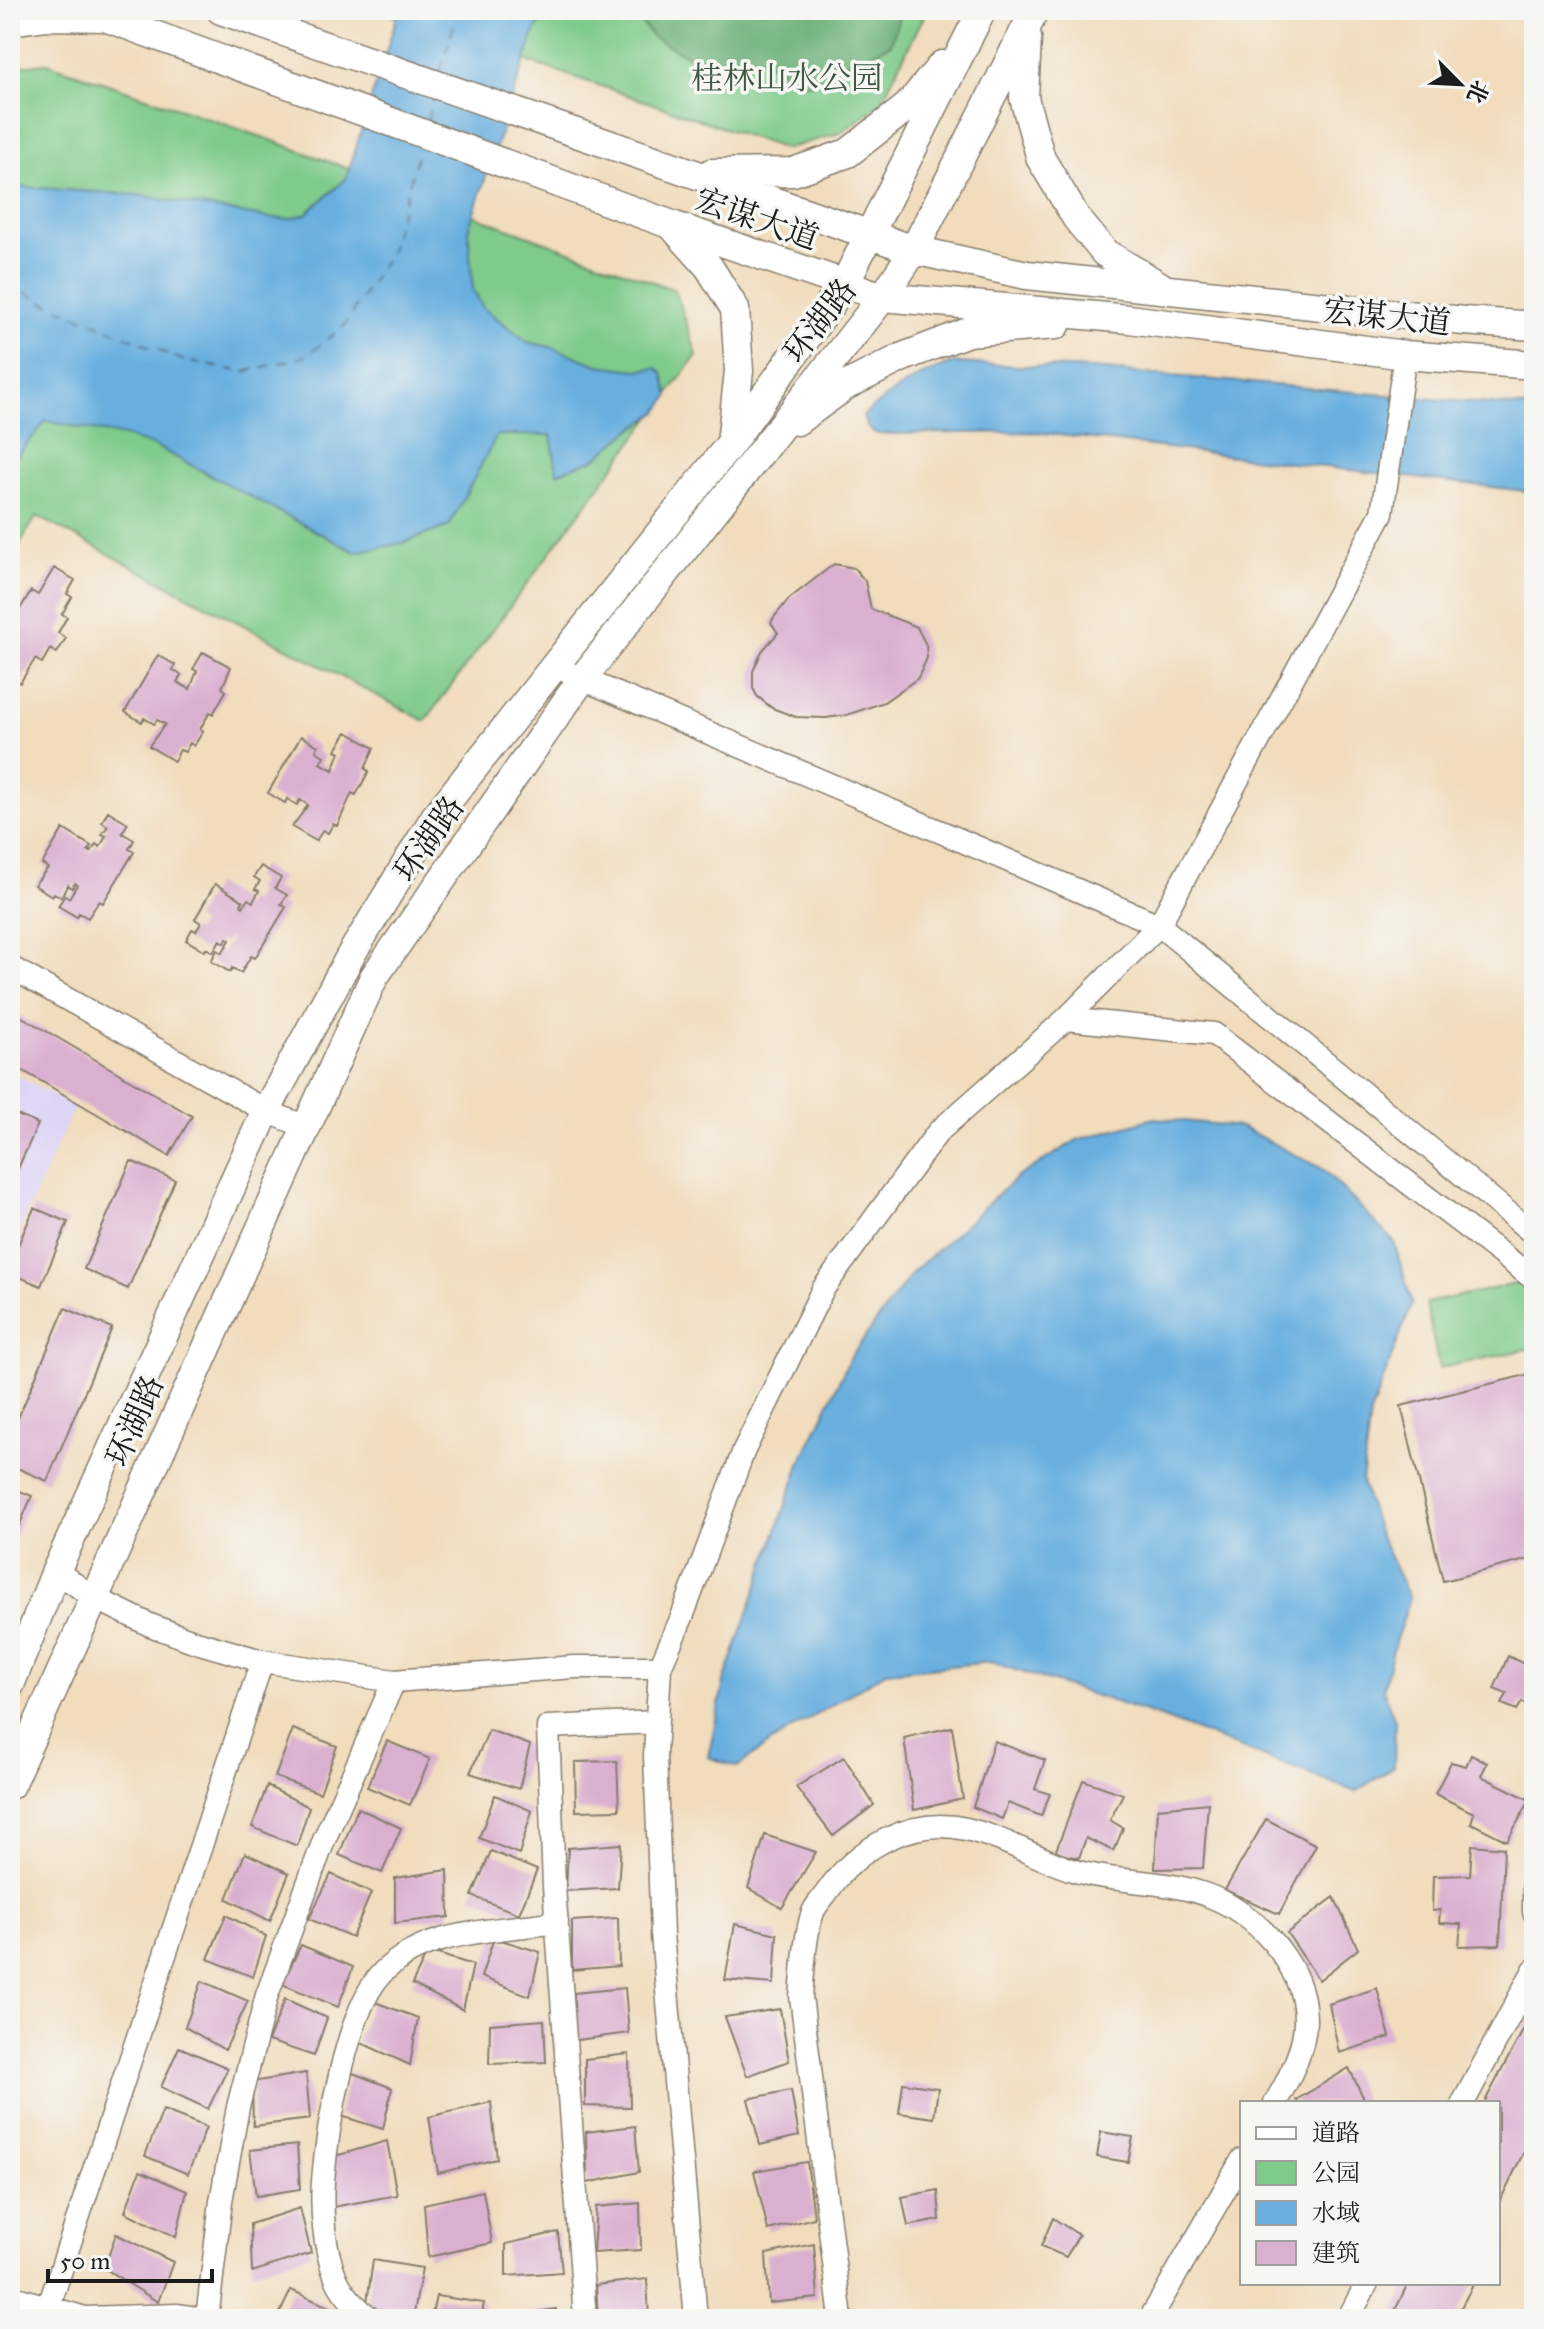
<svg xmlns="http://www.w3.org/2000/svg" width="1544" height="2329" viewBox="0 0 1544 2329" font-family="'IM FELL Great Primer','Noto Serif SC',serif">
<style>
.built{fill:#ddd5f6}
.green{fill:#7fcb8a;stroke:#4e7453;stroke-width:2}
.forest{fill:#67af76;stroke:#426649;stroke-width:2}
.water{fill:#68afdf;stroke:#42667e;stroke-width:2}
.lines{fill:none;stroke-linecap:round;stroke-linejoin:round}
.ferry{stroke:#3a576a;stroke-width:2;stroke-dasharray:10 8;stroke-linecap:butt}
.building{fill:#dab0d0}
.minor-casing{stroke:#867c6c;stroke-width:25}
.major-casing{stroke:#867c6c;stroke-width:31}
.minor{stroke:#fff;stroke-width:22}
.major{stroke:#fff;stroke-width:28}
.labels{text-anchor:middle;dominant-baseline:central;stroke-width:7;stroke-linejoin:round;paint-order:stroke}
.park-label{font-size:32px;fill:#3f5942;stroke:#f6f6f2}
.street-label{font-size:32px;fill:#1c1c1c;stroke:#f6f6f2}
</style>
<rect width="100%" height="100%" fill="#f6f6f2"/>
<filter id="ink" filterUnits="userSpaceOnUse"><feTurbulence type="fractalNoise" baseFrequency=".0125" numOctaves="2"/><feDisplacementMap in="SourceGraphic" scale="16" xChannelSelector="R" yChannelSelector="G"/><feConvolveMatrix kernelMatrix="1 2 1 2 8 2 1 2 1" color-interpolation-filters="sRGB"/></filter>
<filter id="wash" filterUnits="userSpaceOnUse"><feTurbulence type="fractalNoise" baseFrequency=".006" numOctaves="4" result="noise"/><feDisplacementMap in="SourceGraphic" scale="32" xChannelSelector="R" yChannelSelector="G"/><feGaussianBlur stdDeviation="1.8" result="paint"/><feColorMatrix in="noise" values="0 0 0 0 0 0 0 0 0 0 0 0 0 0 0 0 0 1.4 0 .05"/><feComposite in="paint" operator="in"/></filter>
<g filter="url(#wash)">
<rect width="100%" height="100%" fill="#f1dcbc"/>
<!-- built -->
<path class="built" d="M10 1071 74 1107 10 1251Z"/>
<!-- green -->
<path class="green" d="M378 10H927L880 104 840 133 785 149Z
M47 63 268 139 675 290 697 355 425 721 37 516 10 559V67Z
M1530 1281 1534 1300V1348L1439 1368 1426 1303Z"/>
<!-- forest -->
<path class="forest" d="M630 10H901L891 44 859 60 834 65 824 82 807 84 758 58 697 61 653 37Z"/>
<!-- water -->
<path class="water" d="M399 10H546L533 36 468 230 473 290 483 308 528 342 554 348 598 365 637 370 657 368 663 374 669 396 658 412 628 432 595 459 557 473 551 435H497L449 526 403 543 355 552 155 446 124 436 46 421 10 464V186L137 195 269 218 289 219 306 214 346 179Z
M954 363 1092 369 1534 408V492L1034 432 877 434 868 428 863 416C891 391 918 374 954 363Z
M1154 1118 1241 1127 1323 1169 1394 1242 1412 1303 1370 1414 1362 1482 1378 1532 1410 1599 1395 1642 1383 1689 1395 1721 1394 1767 1356 1792 1158 1716 991 1662 886 1672 773 1741 737 1767 708 1757 724 1682 800 1464 851 1356 913 1272 1016 1178 1077 1140Z"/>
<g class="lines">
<!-- ferry -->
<path class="ferry" d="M441 70 458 10
M427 120 434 96
M10 284 39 300 185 361 245 372 306 356 345 325 389 254 420 146"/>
</g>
<g id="blocks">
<!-- building -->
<path class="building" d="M834 564 854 568 865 581 871 609 917 627 926 645 927 658 918 678 884 702 847 715 826 718 796 717 772 708 757 696 753 688V671L762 651 778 633 771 623 774 617 789 599Z
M54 568 75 580 67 594 72 597 62 614 67 617 58 633 66 638 57 653 50 649 42 663 35 659 20 683 10 677V625L31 591 38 595Z
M203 652 231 667 222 688 226 691 213 714 210 712 200 729 203 731 194 746 190 743 185 752 180 750 174 761 149 746 165 724 157 720 154 724 144 718 142 722 125 712 158 655 175 665 173 670 181 675 177 682 190 689 197 671 193 669Z
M347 732 374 748 365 769 369 771 356 795 352 793 337 826 333 824 328 833 323 830 316 841 292 827 308 805 300 800 297 805 287 799 285 803 268 793 301 736 318 746 316 751 324 756 320 763 333 770 340 752 336 750Z
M108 811 128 823 122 833 134 840 129 849 134 852 103 903 99 901 88 918 79 913 77 917 58 906 65 895 69 898 77 885 75 883 72 888 68 885 61 897 54 893 52 896 34 885 48 868 42 864 63 829 91 846 88 850 91 852 96 844 100 847 106 836 102 834 108 826 102 822Z
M261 866 281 878 275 888 287 895 281 904 286 907 255 958 251 956 241 973 232 968 230 972 211 961 217 950 222 953 230 940 227 938 225 943 220 940 213 952 206 948 205 951 186 940 192 929 196 931 201 923 195 919 215 884 243 901 241 905 243 907 248 899 253 902 259 891 255 889 260 881 254 877Z
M10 1010 192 1116 169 1156 10 1063Z
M10 1112 38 1124 10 1186Z
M131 1161 175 1180 128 1289 84 1269Z
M34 1208 68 1222 41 1286 10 1273V1264Z
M65 1308 112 1328 47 1481 10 1465V1437Z
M1534 1373V1558L1443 1581 1401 1406Z
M10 1487 32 1496 10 1547Z
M1508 1656 1534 1669V1708L1522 1702 1517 1710 1502 1704 1507 1694 1494 1689Z
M952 1727 963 1799 914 1810 904 1738Z
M293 1729 337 1746 320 1793 275 1777Z
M489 1730 530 1745 519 1789 470 1773Z
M387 1741 430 1759 410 1805 367 1787Z
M994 1741 1045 1760 1035 1789 1050 1794 1041 1816 1008 1803 1002 1819 973 1807Z
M1471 1755 1487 1763 1481 1776 1530 1800 1507 1841 1471 1823 1474 1813 1435 1794 1451 1762 1466 1766Z
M844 1757 874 1805 833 1836 796 1787Z
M617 1761 619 1810 576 1811 575 1762Z
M1083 1780 1123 1794 1110 1820 1123 1828 1114 1851 1086 1838 1079 1858 1055 1853Z
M267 1786 309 1807 297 1846 252 1827Z
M495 1795 532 1811 519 1854 479 1838Z
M1208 1803 1203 1868 1155 1869 1158 1808Z
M358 1808 401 1828 382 1873 339 1855Z
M1266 1819 1316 1845 1279 1914 1225 1890Z
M765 1835 816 1852 782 1908 748 1888Z
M621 1844 618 1888 566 1891 568 1848Z
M1472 1845 1504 1848 1500 1945 1459 1946 1461 1924 1439 1923 1440 1910 1432 1911 1433 1876 1470 1875Z
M491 1851 537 1870 519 1914 472 1896Z
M245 1853 289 1873 270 1921 227 1899Z
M448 1870 449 1917 395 1923V1878Z
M331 1874 371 1893 352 1937 309 1919Z
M1334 1897 1358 1949 1319 1980 1287 1933Z
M226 1915 266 1936 253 1977 208 1959Z
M618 1918 619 1966 572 1970V1921Z
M735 1924 777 1934 774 1984 725 1980Z
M494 1938 540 1952 530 1996 481 1977Z
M301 1945 353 1967 338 2007 282 1984Z
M428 1951 473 1965 463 2010 412 1984Z
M202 1981 248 2001 225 2050 185 2027Z
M625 1988 629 2033 570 2041 574 1993Z
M1377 1988 1390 2037 1339 2053 1329 2004Z
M285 1999 327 2018 314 2056 268 2041Z
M372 2001 418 2018 410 2065 357 2041Z
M780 2009 789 2061 747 2076 725 2017Z
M1534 2010V2131L1498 2205V2103H1484Z
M544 2020 546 2062 489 2064 490 2024Z
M179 2047 228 2068 208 2109 161 2087Z
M629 2054 630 2107 585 2106V2059Z
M1349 2068 1366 2103H1298L1296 2100Z
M350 2072 392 2088 383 2129 338 2115Z
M306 2073 310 2119 253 2126 252 2082Z
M903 2083 938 2088 934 2118 899 2113Z
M791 2090 799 2136 760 2145 748 2099Z
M491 2102 497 2159 438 2173 429 2117Z
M163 2110 206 2127 188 2174 145 2156Z
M635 2126 639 2172 587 2183 586 2132Z
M1101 2132 1133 2137 1128 2162 1097 2157Z
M387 2141 397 2195 333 2207 332 2157Z
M297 2145 300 2189 256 2196 250 2150Z
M807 2162 814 2218 768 2230 754 2171Z
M140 2171 187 2191 176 2237 125 2212Z
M938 2190 940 2220 908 2226 902 2197Z
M483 2191 492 2243 428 2257 424 2204Z
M640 2203 641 2250 593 2253 596 2207Z
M300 2208 311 2253 252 2272 250 2224Z
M1053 2218 1079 2235 1066 2257 1041 2246Z
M558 2232 562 2272 506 2276V2244Z
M116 2234 173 2262 158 2302 104 2268Z
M814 2244 818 2298 769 2303 766 2254Z
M373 2260 422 2268 413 2319 366 2310Z
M647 2279 649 2319H598L596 2285Z
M1408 2283H1474L1455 2319H1391Z
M291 2290 340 2312 337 2319H277Z
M436 2296 484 2303 481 2319H431Z
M556 2309 557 2319H507V2317Z"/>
</g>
</g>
<g filter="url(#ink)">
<use href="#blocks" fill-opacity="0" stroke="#867c6c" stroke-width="2"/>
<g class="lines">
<defs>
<path id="minor" d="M571 674 1159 925 1382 513 1405 355
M10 967 266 1111 306 1127
M1066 1019 1214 1034 1534 1279
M56 1571 93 1597 150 1625 196 1642 262 1661 394 1681 574 1667H660
M1534 1854V1912
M1463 2103 1534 1970
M10 2296 85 2318 178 2315 204 2319
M49 2306 262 1661
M207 2319 221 2201 238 2107 267 1995 324 1840 394 1681
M371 2319C357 2308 343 2295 336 2278 324 2249 321 2212 323 2181 327 2129 347 2008 383 1972 427 1929 499 1931 557 1922
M585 2319 554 1886 548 1727 656 1722
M696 2319 662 1934 655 1755 660 1667 682 1617 744 1450 823 1289 938 1132 1066 1019 1159 925 1534 1234
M841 2319 801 1996C804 1968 804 1939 813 1912 816 1905 822 1899 827 1892 857 1848 911 1816 966 1829 1006 1838 1040 1861 1079 1872 1120 1883 1163 1880 1204 1894 1254 1911 1304 1963 1305 2018 1306 2047 1289 2079 1275 2103
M1150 2319 1242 2160
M1348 2319 1367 2283"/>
<path id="major" d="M86 10 672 225 883 297 1129 319 1405 355 1534 365
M221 10 914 250 1027 275 1464 321 1534 326
M10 21 47 16 105 17
M1027 37 1024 98 1041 159 1077 219 1105 253 1160 286
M711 173 793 172 848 153 908 106 942 65
M675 229 709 267 735 309 739 371 731 443
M797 421 847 385 903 357 968 332 1056 325
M10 1685 56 1571 266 1111 352 953 435 817 731 443 844 285 982 10
M10 1785 374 977 582 679 883 297 914 250 1035 10"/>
</defs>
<!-- minor casing -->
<use href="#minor" class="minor-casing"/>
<!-- major casing -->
<use href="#major" class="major-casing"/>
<!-- minor -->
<use href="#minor" class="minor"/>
<!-- major -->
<use href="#major" class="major"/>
</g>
</g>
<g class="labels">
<!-- park labels -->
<g class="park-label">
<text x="787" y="78">桂林山水公园</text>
</g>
<!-- street labels -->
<g class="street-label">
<text transform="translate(757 219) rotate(19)">宏谋大道</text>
<text transform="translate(1387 317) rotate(6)">宏谋大道</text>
<text transform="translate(820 321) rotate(-52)">环湖路</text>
<text transform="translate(429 839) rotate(-55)">环湖路</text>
<text transform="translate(135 1421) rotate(-66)">环湖路</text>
</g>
</g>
<!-- margin -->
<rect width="1544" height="2329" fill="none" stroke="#f6f6f2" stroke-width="40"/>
<!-- legend -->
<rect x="1240" y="2101" width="260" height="184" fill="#f6f6f2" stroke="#9f9f9c" stroke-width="2"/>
<rect x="1256" y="2127" width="40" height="12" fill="#ffffff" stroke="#9f9f9c" stroke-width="2"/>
<text x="1312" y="2141" font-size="24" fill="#1c1c1c">道路</text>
<rect x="1256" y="2161" width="40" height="24" fill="#7fcb8a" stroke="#9f9f9c" stroke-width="2"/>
<text x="1312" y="2181" font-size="24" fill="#1c1c1c">公园</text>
<rect x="1256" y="2201" width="40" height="24" fill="#68afdf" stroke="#9f9f9c" stroke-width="2"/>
<text x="1312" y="2221" font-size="24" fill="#1c1c1c">水域</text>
<rect x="1256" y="2241" width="40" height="24" fill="#dab0d0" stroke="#9f9f9c" stroke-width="2"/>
<text x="1312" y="2261" font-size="24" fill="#1c1c1c">建筑</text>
<!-- north arrow -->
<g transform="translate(1460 84) rotate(114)" stroke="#f6f6f2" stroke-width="6" paint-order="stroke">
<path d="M0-6L14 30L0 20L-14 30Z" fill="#1c1c1c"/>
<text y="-12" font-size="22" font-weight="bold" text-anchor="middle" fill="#1c1c1c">北</text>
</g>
<!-- scale -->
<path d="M48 2269v12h164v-12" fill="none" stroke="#1c1c1c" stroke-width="4"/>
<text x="60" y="2269" font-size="24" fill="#1c1c1c" stroke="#f6f6f2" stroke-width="6" paint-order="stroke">50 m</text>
</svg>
